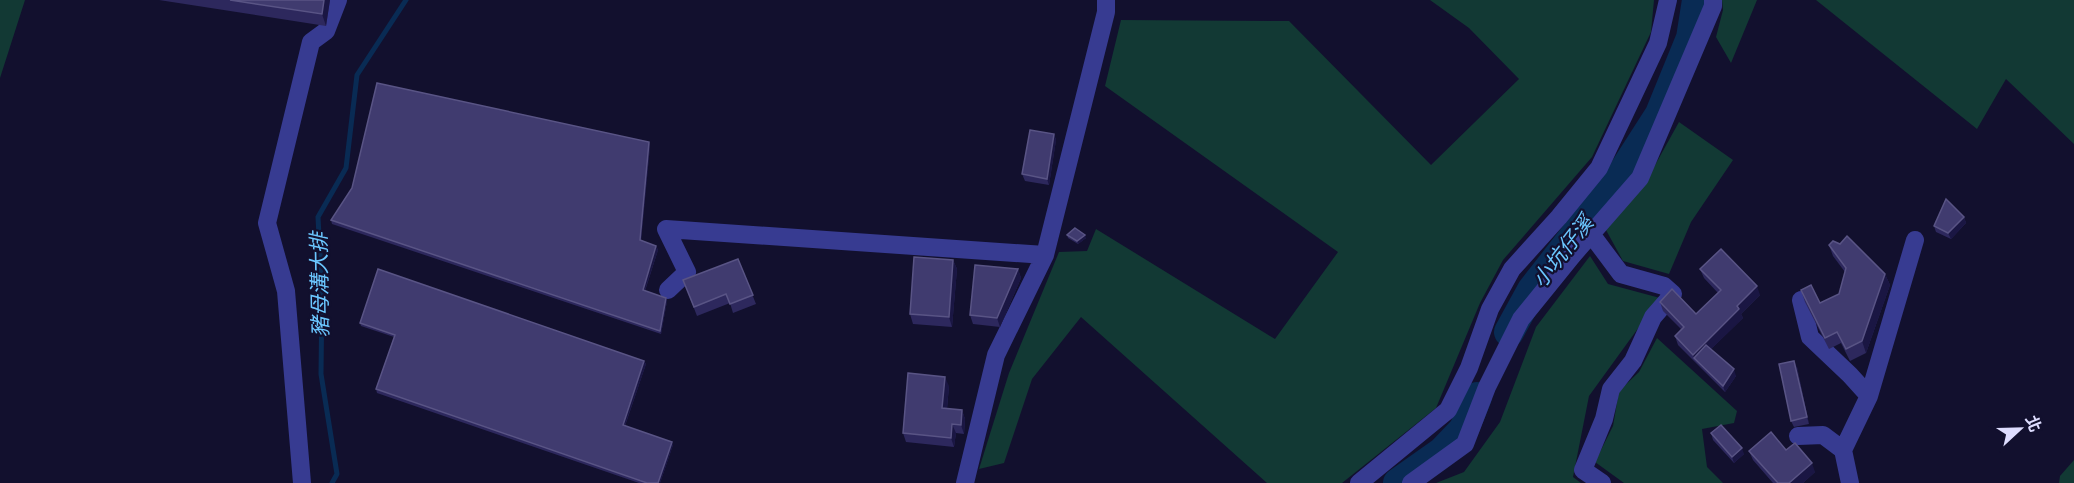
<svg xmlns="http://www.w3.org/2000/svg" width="2074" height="483" viewBox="0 0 2074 483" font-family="'Noto Sans','Noto Sans TC',sans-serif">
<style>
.green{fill:#123934}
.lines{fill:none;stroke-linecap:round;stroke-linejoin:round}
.stream{stroke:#092b54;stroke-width:5}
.river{stroke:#092b54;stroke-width:30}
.minor{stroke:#373b91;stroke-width:18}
.wall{fill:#2d285d}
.shaded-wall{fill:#1a1643}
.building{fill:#403b6f;stroke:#595485;stroke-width:1.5}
.labels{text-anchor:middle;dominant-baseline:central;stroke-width:4.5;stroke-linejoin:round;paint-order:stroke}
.water-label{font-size:21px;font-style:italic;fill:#6bc7ff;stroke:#12102e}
</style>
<rect width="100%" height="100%" fill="#12102e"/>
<!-- green -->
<path class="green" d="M0 0H25L0 78Z
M1430 0H1654L1651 32 1592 157 1503 260 1480 303 1436 408 1342 483H1267L1081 317 1032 379 1004 463 979 469 1009 373 1059 252 1087 251 1096 229 1275 339 1338 252 1105 86 1121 20 1289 21 1431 165 1519 79 1469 28Z
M1722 0H1757L1731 63 1716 37 1723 10Z
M1816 0H2074V144L2006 79 1977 129Z
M1679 122 1733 160 1691 222 1669 274 1623 261 1606 230 1649 176Z
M1590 256 1608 284 1660 298 1589 396 1573 477 1581 483H1436L1464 472 1500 422 1536 327Z
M1657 338 1737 411 1734 423 1702 429 1707 467 1723 483H1624L1595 462 1613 426 1619 391 1639 372Z
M2074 460V483H2059L2060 476Z"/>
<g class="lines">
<!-- stream -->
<path class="stream" d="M332 483 337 474 321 374 322 292 318 217 346 168 357 75 406 0"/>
<!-- river -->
<path class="river" d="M1509 332 1532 290 1617 181 1660 114 1691 38 1697 0
M1398 483 1442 452 1464 429 1477 397"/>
<!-- minor -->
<path class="minor" d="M1591 234 1621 274 1664 286 1673 294 1653 317 1633 361 1611 389 1604 419 1583 470 1602 483
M668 290 687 272 666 229 1045 255
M1801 300 1810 337 1850 375 1869 396
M1798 436 1823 435 1843 450
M302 483 286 291 267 223 311 42 326 31 338 0
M965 483 996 355 1045 255 1106 12V0
M1359 483 1448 410 1469 368 1490 309 1512 269 1559 217 1599 168 1658 43 1668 0
M1411 483 1465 444 1487 387 1521 319 1572 256 1640 178 1713 6V0
M1850 483 1843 450 1869 396 1915 240"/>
</g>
<!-- wall -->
<path class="wall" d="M159 0H330L326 26Z
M1054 134 1056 140 1049 185 1025 181 1022 174Z
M649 142 650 146 641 240 656 246 658 250 645 291 667 301 661 334 332 224 331 220Z
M1964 217 1966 223 1951 239 1936 232 1934 226Z
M1067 235 1086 238 1078 244 1068 238Z
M1829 245 1885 274 1890 285 1866 353 1850 361 1841 343 1829 349 1805 302 1801 290 1820 303 1839 294 1845 272 1833 256Z
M738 259 756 304 733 313 730 303 697 316 683 280Z
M953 260 957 269 952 327 913 324 910 314Z
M1018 269 1021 278 1000 327 973 324 970 315Z
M1700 269 1760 295 1741 314 1743 318 1711 349 1736 376 1725 392 1678 345 1675 336 1681 329 1663 311 1660 302 1696 314 1718 293 1704 278Z
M360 323 644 361 646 364 625 426 673 445 660 483H639L377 393 376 389 394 337 361 326Z
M1797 367 1809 424 1794 427 1791 421Z
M949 386 947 409 962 410 965 419 964 434 956 433 954 447 906 442 903 433Z
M1711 433 1744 454 1734 463 1713 440Z
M1786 450 1815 472 1803 483H1773L1753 460 1749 451Z"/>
<!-- shaded-wall -->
<path class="shaded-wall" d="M324 0H330L326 26 322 14Z
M1054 134 1056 140 1049 185 1047 179Z
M649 142 650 146 641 243 640 240Z
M1964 217 1966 223 1951 239 1948 233Z
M1085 235 1086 238 1078 244 1077 241Z
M656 246 658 250 644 293 643 290Z
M953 260 957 269 952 327 949 317Z
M1018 269 1021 278 1000 327 997 318Z
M1885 274 1890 285 1866 353 1862 341Z
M1757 286 1760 295 1741 314 1743 318 1698 362 1694 358 1693 355 1737 306Z
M666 298 667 301 661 334 660 331Z
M644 361 646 364 624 428 623 425Z
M1794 361 1797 367 1809 424 1807 417Z
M1734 369 1736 376 1725 392 1723 386Z
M945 377 949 386 946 418 942 408Z
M962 410 965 419 964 434 961 425Z
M952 424 956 433 954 447 951 438Z
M672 442 673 445 660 483H658Z
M1742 448 1744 454 1734 463 1732 457Z
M1812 463 1815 472 1803 483H1789Z"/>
<!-- building -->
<path class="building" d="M230 0H324L322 14Z
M377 83 649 142 640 240 656 246 643 290 666 298 660 331 331 220 352 188Z
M1030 130 1054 134 1047 179 1022 174Z
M1946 199 1964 217 1948 233 1934 226Z
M1075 228 1085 235 1077 241 1067 235Z
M1847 236 1885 274 1862 341 1846 349 1837 332 1825 338 1801 290 1811 285 1820 303 1839 294 1846 268 1829 245 1833 241 1840 244Z
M1721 249 1757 286 1737 306 1739 309 1693 355 1675 336 1684 327 1660 302 1672 289 1696 314 1721 290 1700 269Z
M914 257 953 260 949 317 910 314Z
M738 259 753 295 730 304 726 294 694 307 683 280Z
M975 265 1018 269 997 318 970 315Z
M378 269 644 361 623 425 672 442 658 483H647L376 389 395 335 360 323Z
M1706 345 1734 369 1723 386 1694 358Z
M1794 361 1807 417 1791 421 1779 364Z
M908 373 945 377 942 408 962 410 961 425 952 424 951 438 903 433Z
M1721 425 1742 448 1732 457 1711 433Z
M1771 432 1786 450 1795 443 1812 463 1789 483H1778L1749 451Z"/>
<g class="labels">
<!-- water labels -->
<g class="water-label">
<text transform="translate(1562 251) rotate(-52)">小坑仔溪</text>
<text transform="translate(319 285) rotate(-91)">豬母溝大排</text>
</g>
</g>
<!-- north arrow -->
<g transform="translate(2020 429) rotate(68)" stroke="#12102e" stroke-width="4.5" paint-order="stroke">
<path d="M0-4.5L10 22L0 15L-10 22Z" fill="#deddff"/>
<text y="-9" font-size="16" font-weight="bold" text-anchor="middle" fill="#deddff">北</text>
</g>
</svg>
